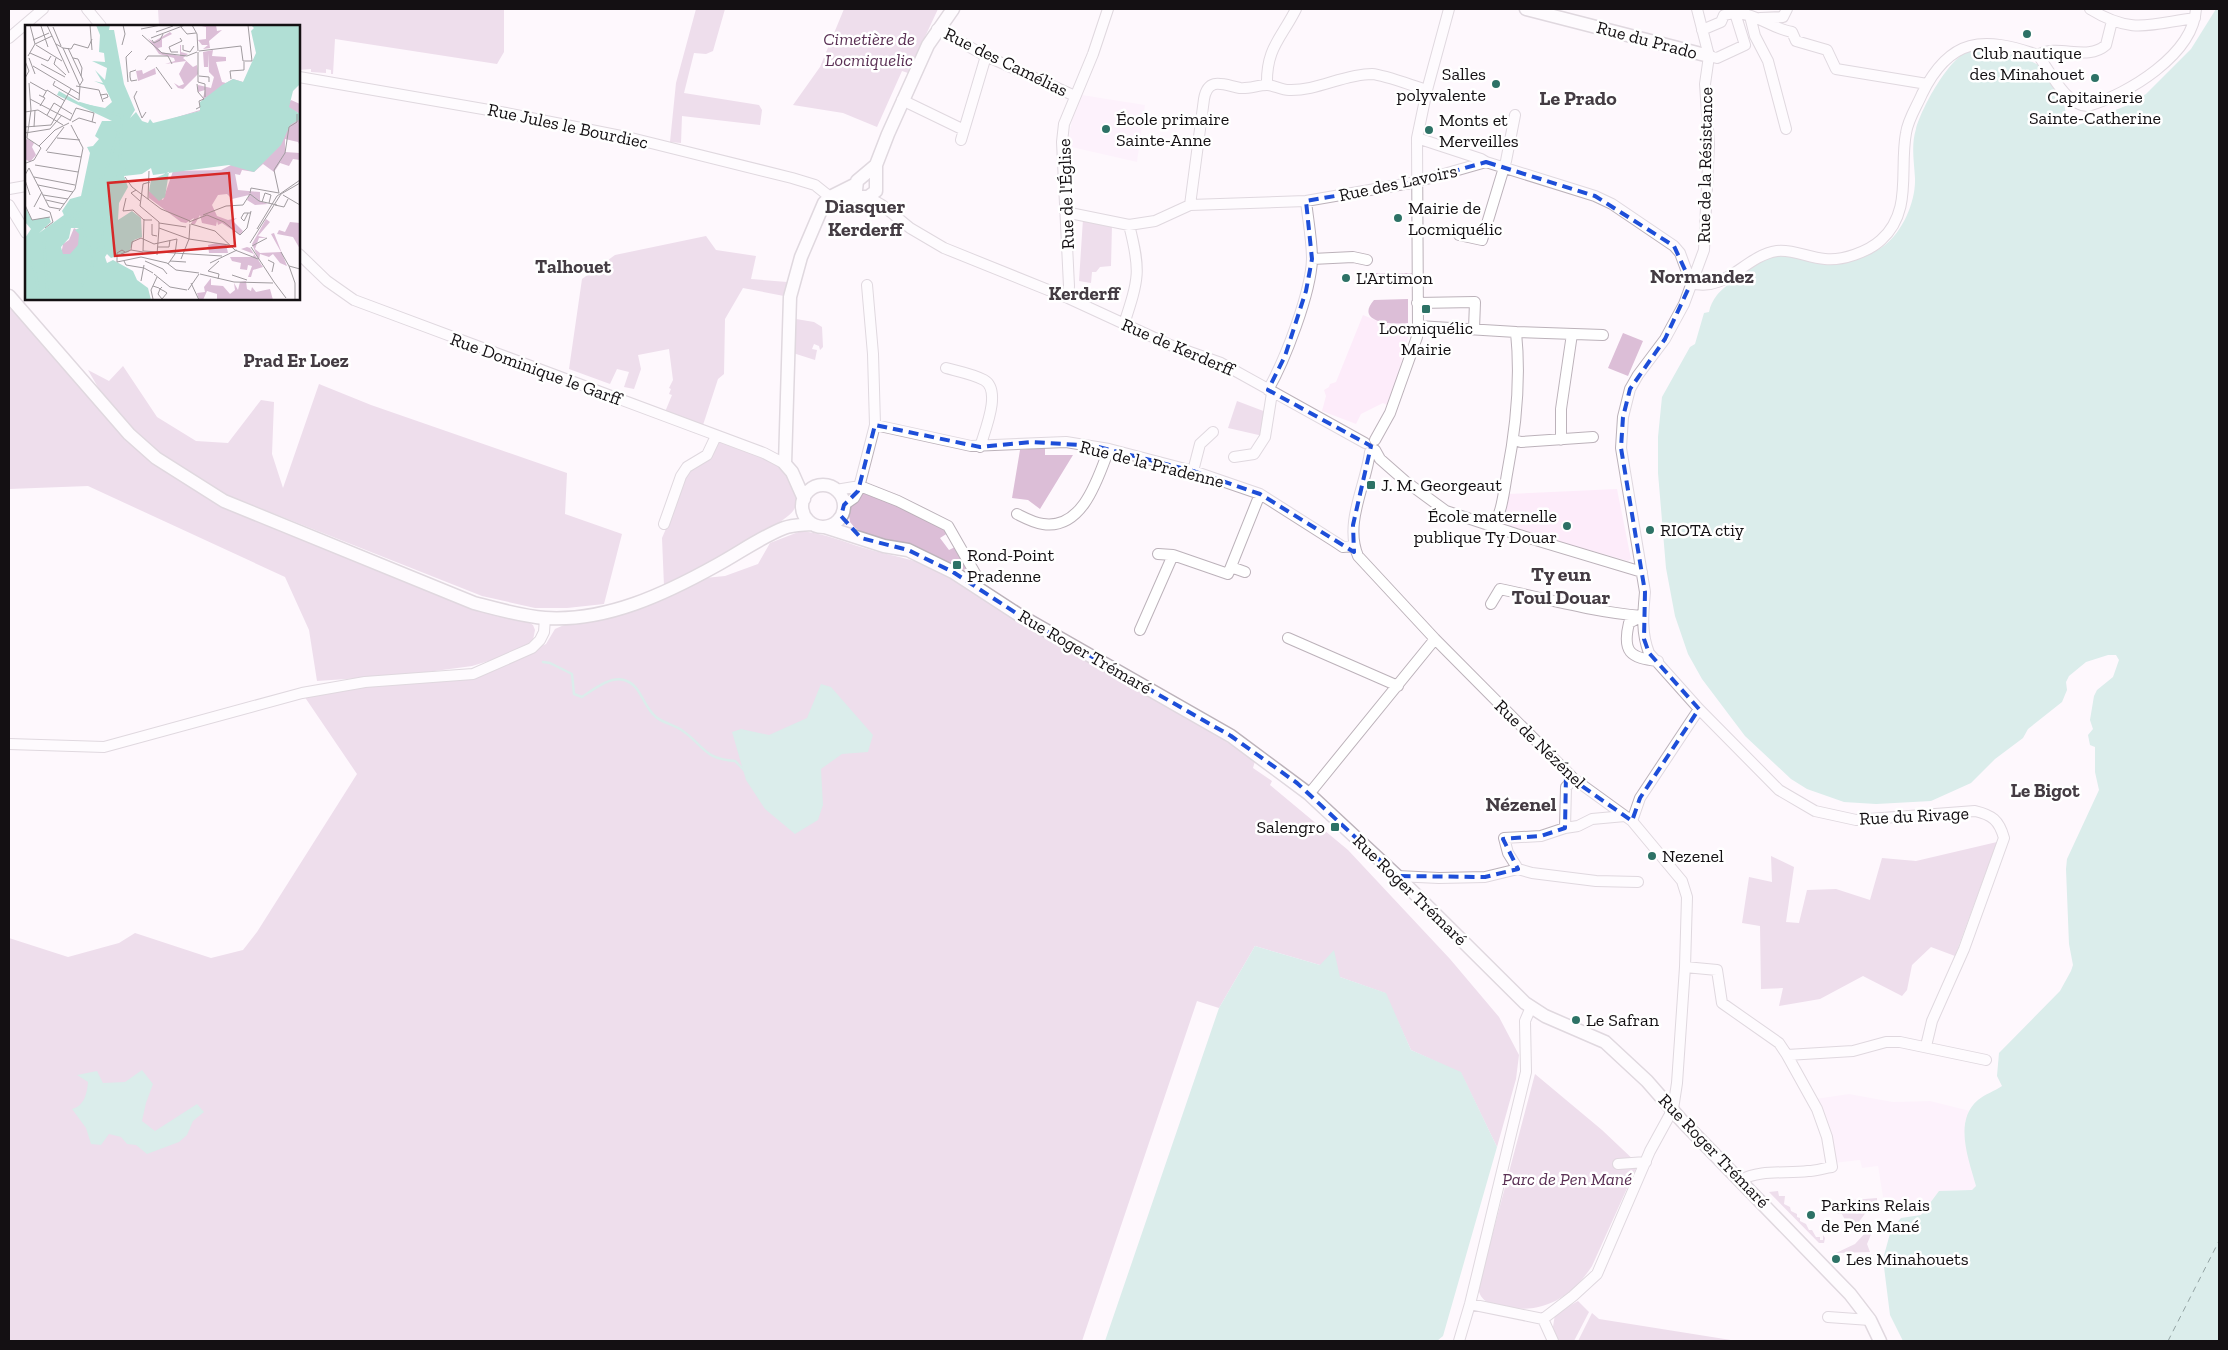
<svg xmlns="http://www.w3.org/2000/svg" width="2228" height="1350" viewBox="0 0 2228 1350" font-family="'Zilla Slab',serif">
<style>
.built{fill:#fdecfa}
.green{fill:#dcbed7}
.water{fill:#b1dfd5}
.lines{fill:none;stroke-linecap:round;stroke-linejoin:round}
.stream{stroke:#b1dfd5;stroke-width:2.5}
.ferry{stroke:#143e37;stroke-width:1;stroke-dasharray:6 5;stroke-linecap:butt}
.minor-casing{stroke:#bcb2ba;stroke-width:12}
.tertiary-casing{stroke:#bcb2ba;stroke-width:15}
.minor{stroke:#fff;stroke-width:10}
.tertiary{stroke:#fff;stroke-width:12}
.marked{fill:none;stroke:#1d4ed8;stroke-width:4;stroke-dasharray:10 6;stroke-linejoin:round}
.poi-dot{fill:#2d7266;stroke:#fff;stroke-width:2}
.labels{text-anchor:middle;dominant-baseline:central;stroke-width:5;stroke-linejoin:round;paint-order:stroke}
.park-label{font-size:18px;font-style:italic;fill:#5b3155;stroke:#fff}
.street-label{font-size:18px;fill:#141013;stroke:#fff}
.poi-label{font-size:18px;fill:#141013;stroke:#fff;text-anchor:start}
.neighbourhood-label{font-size:19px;font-weight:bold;fill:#443c43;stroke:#fff}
.quarter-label{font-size:20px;font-weight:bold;fill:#443c43;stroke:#fff}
.inset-river{fill:none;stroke:#b1dfd5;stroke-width:2.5}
.inset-road{fill:none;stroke:#a09b9f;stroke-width:1}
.view{fill:#d62828;fill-opacity:0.15;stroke:#d62828;stroke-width:2.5}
.inset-edge{fill:none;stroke:#141013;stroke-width:2.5}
</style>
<rect width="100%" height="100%" fill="#fef8fd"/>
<!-- built -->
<path class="built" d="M1082 95 1145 105 1137 162 1067 146 1072 120Z
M1363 315 1385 324 1408 323 1409 334 1389 406 1383 403 1361 414 1356 424 1322 411 1326 396 1324 390 1329 387 1330 384 1336 382Z
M1617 489 1631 559 1628 561 1511 528 1504 513 1508 494Z
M1849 1094 1893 1102 1930 1101 1970 1111 1965 1122 1966 1145 1976 1186 1972 1190 1939 1191 1927 1206 1912 1205 1897 1208 1883 1197 1878 1166 1862 1168 1860 1160 1834 1163 1815 1099Z"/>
<!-- green -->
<path class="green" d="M158 9H504V52L497 64 335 39 333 74H331V70L326 69V73L311 72V69L299 70V26H159Z
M696 9H725L713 51 706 54 694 53 684 93 759 105 762 110 760 125 682 116 681 143 670 142 676 83Z
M844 9H938L908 73 902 71 877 127 843 113 793 105 820 67Z
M1083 219 1112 225 1111 266 1100 267 1096 272H1092L1091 283 1079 281Z
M706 236 716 250 756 256 751 279 787 282 784 296 743 288 725 319 724 374 718 379 703 425 665 412 672 395 669 394 671 389 669 388 673 380 669 349 638 355 641 369 634 389 624 387 629 372 617 369 610 384 569 369 582 279 615 255Z
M1369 273H1412V280L1369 282Z
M1408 299V323C1393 325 1354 323 1374 300Z
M9 302 156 464 220 506 496 616 527 621 533 625 535 630 533 640 527 645 502 657 472 666 405 675 317 681 309 630 285 577 88 486 9 489Z
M796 319 814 322 822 327 823 347 820 350 819 346 814 344 812 349 817 350 815 360 793 353Z
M1623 333 1643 341 1628 376 1608 368Z
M123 366 157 417 196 441 228 443 261 400 274 402 272 454 283 488 319 384 371 405 567 473 565 514 622 534 604 604 567 608H535L482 596 222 493 165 458 138 434 103 396 88 370 109 381Z
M1237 401 1266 412 1263 436 1228 428Z
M718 441C734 447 772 458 784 470 794 479 802 499 793 511 782 526 685 578 664 586L662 538 671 517 682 483 690 471 711 458Z
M1045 447V455H1073L1040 509 1028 500 1012 498 1020 450Z
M866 490 951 531 940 538 949 550 959 545 970 564 964 570 960 568V564L956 561 953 565 919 549 876 539 855 528 850 522 848 510 851 504Z
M801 531C826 534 841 541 864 548 887 555 910 558 932 567L1212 732 1255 761 1253 768 1272 781 1270 785 1348 850 1450 959 1499 1017 1519 1055 1516 1079 1497 1147 1461 1073 1411 1050 1385 993 1340 977 1320 965 1255 946 1219 1008 1197 1001 1082 1341H9V938L68 957 119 943 135 933 211 958 243 950 257 932 357 774 302 693 473 674 546 644 555 629 573 621 705 578 725 576 758 564 770 543Z
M1997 842 1955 956 1931 947 1912 965 1907 990 1902 996 1863 976 1820 999 1779 1006 1783 988 1761 989 1760 926 1742 923 1749 877 1772 882 1771 856 1794 867 1786 922 1799 923 1807 890 1836 889 1870 900 1882 858 1916 861Z
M1535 1074 1602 1130 1638 1164 1592 1266C1571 1299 1539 1316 1501 1306 1488 1303 1482 1302 1478 1289Z
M1778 1191 1779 1196H1785L1784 1204 1790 1207 1791 1211 1797 1214V1217L1800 1218V1221L1806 1224 1809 1230H1812L1816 1237H1820V1240H1823V1235L1825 1238 1824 1243H1819L1769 1192Z
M1877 1198V1203L1867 1211 1852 1231 1849 1230 1848 1220H1845L1842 1214H1838L1829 1202Z
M1868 1230 1872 1232 1867 1244 1870 1252 1836 1253 1855 1244Z
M1578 1301 1589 1312 1574 1341H1556L1553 1327 1555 1314Z
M1592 1313 1599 1319 1737 1341H1578Z"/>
<!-- water -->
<path class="water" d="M2216 9H2219V1341H1903L1890 1315 1883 1259 1891 1230 1901 1218 1921 1215 1939 1191 1972 1190 1976 1186C1969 1160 1953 1121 1978 1100 1985 1094 1995 1091 2002 1086L1997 1076 1999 1053 2060 991 2071 971 2073 965 2069 944 2066 869 2067 859 2099 790 2095 772V747L2090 745 2088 735 2093 729 2090 720 2094 696 2097 690 2113 677 2119 660 2116 655H2108L2086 662 2069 676 2066 682 2067 690 2062 702 2028 729 2023 738 1995 759 1971 783 1931 801 1876 804 1844 802 1807 789 1791 779 1745 736 1702 679 1688 654 1675 616 1666 568 1658 473V437L1662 397 1690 347 1695 344 1704 313 1709 312C1710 306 1713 300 1717 295 1725 285 1764 257 1776 256 1788 254 1799 259 1810 261 1836 267 1863 261 1885 245 1903 231 1916 201 1915 178 1914 161 1911 145 1916 129 1921 109 1950 55 1971 50 1979 48 1989 50 1997 52 2011 54 2027 58 2040 66 2045 70 2049 79 2053 84 2056 88 2060 92 2062 97 2065 105 2065 114 2069 122L2073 121 2076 126 2128 105 2146 94 2191 49Z
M821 684 831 687 873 735 868 752 842 754 821 769 823 805 818 820 795 834 765 809 746 780 732 732 741 729 769 735 807 718Z
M1255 946 1320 965 1334 950 1340 977 1386 993 1411 1050 1461 1072 1497 1147 1443 1336 1437 1341H1105L1219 1008Z
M142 1070 153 1084 146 1103 142 1121 155 1131 197 1104 204 1112 193 1121 187 1135 179 1142 147 1154 136 1145 127 1144 121 1137 109 1134 101 1145 91 1144 86 1128 72 1109C84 1106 87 1094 88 1082L77 1075 97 1071 103 1083 125 1082Z"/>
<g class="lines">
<!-- stream -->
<path class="stream" d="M543 662 550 663 572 674 574 694 582 697C593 690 610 676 624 680 642 685 642 706 656 717 663 723 675 725 683 731 704 746 704 759 735 761L745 771"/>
<!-- ferry -->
<path class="ferry" d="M2168 1341 2219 1241"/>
<defs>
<path id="minor" d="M87 9 101 26
M1697 9 1709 56 1705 84 1709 144 1704 250 1684 304 1665 339 1638 375 1630 389 1623 417 1621 448 1645 592C1643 614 1641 632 1649 653L1699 709 1779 790 1815 811 1856 820 1975 811C1992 815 1999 820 2004 838L1964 949 1932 1021 1926 1046
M2090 9C2132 35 2150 24 2195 18
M1750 16 1755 36 1768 61 1786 129
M1760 18 1783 17 1787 9
M937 29 986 56 1075 96
M1702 30 1721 22 1724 15C1753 8 1766 27 1792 32L1796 41 1827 50 1836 69 1927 84
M9 38 43 9
M2038 55C2049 70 2067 107 2088 106 2128 94 2193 55 2196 9
M1709 56 1717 58 1745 45 1735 13
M299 77 506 113 631 138 792 178 815 185 830 197
M1267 85C1266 48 1281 39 1296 9
M902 100 964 130
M1417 138 1481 159 1486 162
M961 140 986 56
M9 189 26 186
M868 197 882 205 910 228 944 248 1068 298 1170 345 1221 363 1365 443
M9 205 26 233
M1190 205 1204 99C1208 76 1224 85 1240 88 1249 89 1258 85 1267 85 1274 85 1281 90 1289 90 1317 91 1344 74 1372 74 1385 75 1413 86 1427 90
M1065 212 1129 225 1155 221 1190 205 1306 201 1416 182 1486 162 1595 196 1612 204 1674 246 1680 253 1691 283C1727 293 1744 256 1777 251 1793 249 1809 258 1825 259 1842 261 1868 252 1881 240 1913 211 1899 170 1906 133 1908 119 1917 106 1922 94 1950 37 1983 36 2038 55 2058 43 2087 62 2106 45L2112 21
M1459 235 1482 240 1506 161 1515 115
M299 254 327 281 354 300 764 453 785 464
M1312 259 1353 257 1367 260
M1068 298 1069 286 1062 142 1064 124 1093 54 1108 9
M1417 303 1475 302 1474 329
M1124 324C1139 278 1141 271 1129 225
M1418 326 1516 332C1521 380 1516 428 1507 474 1504 492 1502 510 1494 527
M1516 332 1603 335
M946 368C957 371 973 374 984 380 1002 390 985 430 980 447
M1268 390C1285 360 1311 293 1312 259 1312 240 1308 220 1306 201
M875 425 971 446 1066 442 1109 449 1193 471 1260 494 1337 543 1343 547 1354 546
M1375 440 1390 413 1417 337 1418 326 1417 138 1427 90 1449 9
M1514 440 1521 442 1593 437
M1561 440V409L1572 334
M1375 450 1380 459 1405 481 1446 511 1516 534 1642 572
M1370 452C1366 485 1344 523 1358 556L1435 639 1574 779 1632 821 1682 881 1687 897 1685 967 1677 1083 1673 1109 1650 1151 1597 1274 1573 1296 1543 1319 1470 1304
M1234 457 1254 454 1265 437 1272 393
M1193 471 1200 444 1213 432
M860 486 898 501 948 526 976 575
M836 490 860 486
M844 505 854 498 858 491 875 425 873 354 867 285
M1017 514C1025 518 1034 523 1043 524 1083 530 1098 478 1109 449
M664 524 681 476 687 467 707 455 716 436
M1158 554 1173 555
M1231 567 1245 572
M1491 604 1500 589C1547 599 1594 612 1642 616
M1642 616 1629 623C1622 652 1630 658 1658 661
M1140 630 1173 555 1228 574 1260 494
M1288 638 1398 686
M9 744 104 747 302 693 365 682 473 674 532 648 540 640 544 632 545 618
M1309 794 1435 639
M1632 821 1640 798 1699 709
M1565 828 1566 787 1574 779
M1518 869 1508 853 1504 838 1541 836 1565 828 1578 826 1592 819 1625 816
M1397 876 1439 878 1485 877 1518 869 1532 873 1596 881 1638 882
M1685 967 1717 970 1722 1003 1779 1043 1787 1055 1817 1109 1827 1137 1832 1167C1824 1168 1816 1171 1808 1171 1788 1174 1759 1169 1741 1180
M1787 1055 1853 1051 1886 1042H1900L1986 1060
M1618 1164 1646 1162
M1828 1317 1870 1320
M1543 1319 1553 1341
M1459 1341 1470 1304 1526 1072 1525 1021 1531 1007"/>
<path id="tertiary" d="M1526 9 1709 56
M856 190 857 181 876 165
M835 196 868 197 876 191V165L888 134 928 45 953 9
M9 296 129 434 156 458 224 501 474 603C497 609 521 616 545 618 606 622 665 594 717 565 739 553 761 537 784 528 792 525 802 525 811 524
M802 506a21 21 0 1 1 42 0a21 21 0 1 1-42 0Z
M804 499 792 472 785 464 790 297 801 257 824 203 830 197 856 184
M825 527 884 546 908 550 953 572 1019 615 1231 736 1309 794 1397 876 1525 1003 1545 1016 1605 1042 1647 1081 1682 1121 1850 1294 1870 1320 1880 1341"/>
</defs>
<!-- minor casing -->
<use href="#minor" class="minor-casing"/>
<!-- tertiary casing -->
<use href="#tertiary" class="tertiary-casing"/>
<!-- minor -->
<use href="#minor" class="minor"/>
<!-- tertiary -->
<use href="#tertiary" class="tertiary"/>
</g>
<!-- marked area -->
<path d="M0 0H2228V1350H0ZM1486 162 1595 196 1674 246 1691 283 1665 339 1630 389 1623 417 1621 448 1645 592 1644 639 1649 653 1699 709 1640 798 1632 821 1566 775 1565 828 1541 836 1503 839 1518 869 1485 877 1397 876 1297 783 1231 736 1019 615 953 572 908 550 861 538 841 516 844 505 858 491 875 425 980 447 1031 442 1095 446 1193 471 1260 494 1354 552 1353 525 1371 446 1268 390 1285 356 1306 291 1312 259 1306 201 1416 182Z" fill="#fef8fd" fill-opacity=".55" fill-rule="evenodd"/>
<path class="marked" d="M1486 162 1595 196 1674 246 1691 283 1665 339 1630 389 1623 417 1621 448 1645 592 1644 639 1649 653 1699 709 1640 798 1632 821 1566 775 1565 828 1541 836 1503 839 1518 869 1485 877 1397 876 1297 783 1231 736 1019 615 953 572 908 550 861 538 841 516 844 505 858 491 875 425 980 447 1031 442 1095 446 1193 471 1260 494 1354 552 1353 525 1371 446 1268 390 1285 356 1306 291 1312 259 1306 201 1416 182Z"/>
<!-- markers -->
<g class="poi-dot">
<circle cx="2027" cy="34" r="5"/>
<circle cx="2095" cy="78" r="5"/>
<circle cx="1496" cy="84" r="5"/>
<circle cx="1106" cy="129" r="5"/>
<circle cx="1429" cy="130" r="5"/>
<circle cx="1398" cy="218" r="5"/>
<circle cx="1346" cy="278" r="5"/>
<rect x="1421" y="304" width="10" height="10" rx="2.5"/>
<rect x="1366" y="480" width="10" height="10" rx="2.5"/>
<circle cx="1567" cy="526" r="5"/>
<circle cx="1650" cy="530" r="5"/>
<rect x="952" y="560" width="10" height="10" rx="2.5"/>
<rect x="1330" y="822" width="10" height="10" rx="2.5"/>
<circle cx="1652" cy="856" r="5"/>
<circle cx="1576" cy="1020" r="5"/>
<circle cx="1811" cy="1215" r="5"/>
<circle cx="1836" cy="1259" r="5"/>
</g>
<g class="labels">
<!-- park labels -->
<g class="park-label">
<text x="869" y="39">Cimetière de<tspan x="869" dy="21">Locmiquelic</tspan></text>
<text x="1567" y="1179">Parc de Pen Mané</text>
</g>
<!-- street labels -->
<g class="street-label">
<text transform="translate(1647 40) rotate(15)">Rue du Prado</text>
<text transform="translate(1006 62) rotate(26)">Rue des Camélias</text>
<text transform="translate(568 126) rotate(12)">Rue Jules le Bourdiec</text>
<text transform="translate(1705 165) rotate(-89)">Rue de la Résistance</text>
<text transform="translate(1398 183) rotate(-12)">Rue des Lavoirs</text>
<text transform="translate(1066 194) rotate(-92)">Rue de l'Église</text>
<text transform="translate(1178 347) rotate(23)">Rue de Kerderff</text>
<text transform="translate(536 369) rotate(20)">Rue Dominique le Garff</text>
<text transform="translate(1152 464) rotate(14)">Rue de la Pradenne</text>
<text transform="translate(1085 652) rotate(30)">Rue Roger Trémaré</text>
<text transform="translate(1540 744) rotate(44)">Rue de Nézénel</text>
<text transform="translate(1914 816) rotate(-3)">Rue du Rivage</text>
<text transform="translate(1410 890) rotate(44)">Rue Roger Trémaré</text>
<text transform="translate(1714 1151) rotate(46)">Rue Roger Trémaré</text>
</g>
<!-- poi labels -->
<g class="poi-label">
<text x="2027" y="53" text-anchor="middle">Club nautique<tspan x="2027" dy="21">des Minahouet</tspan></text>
<text x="1486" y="74" text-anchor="end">Salles<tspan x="1486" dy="21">polyvalente</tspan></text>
<text x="2095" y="97" text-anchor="middle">Capitainerie<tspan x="2095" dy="21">Sainte-Catherine</tspan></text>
<text x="1116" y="119">École primaire<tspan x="1116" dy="21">Sainte-Anne</tspan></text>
<text x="1439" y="120">Monts et<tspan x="1439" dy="21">Merveilles</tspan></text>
<text x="1408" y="208">Mairie de<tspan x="1408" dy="21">Locmiquélic</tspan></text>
<text x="1356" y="278">L'Artimon</text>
<text x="1426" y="328" text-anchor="middle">Locmiquélic<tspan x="1426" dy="21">Mairie</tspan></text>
<text x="1381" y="485">J. M. Georgeaut</text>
<text x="1557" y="516" text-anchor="end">École maternelle<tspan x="1557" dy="21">publique Ty Douar</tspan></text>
<text x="1660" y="530">RIOTA ctiy</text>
<text x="967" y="555">Rond-Point<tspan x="967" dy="21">Pradenne</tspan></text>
<text x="1325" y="827" text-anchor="end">Salengro</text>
<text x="1662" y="856">Nezenel</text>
<text x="1586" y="1020">Le Safran</text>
<text x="1821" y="1205">Parkins Relais<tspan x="1821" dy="21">de Pen Mané</tspan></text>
<text x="1846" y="1259">Les Minahouets</text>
</g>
<!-- neighbourhood labels -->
<g class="neighbourhood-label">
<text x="573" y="266">Talhouet</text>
<text x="1084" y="293">Kerderff</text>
<text x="296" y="360">Prad Er Loez</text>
<text x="2045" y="790">Le Bigot</text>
</g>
<!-- quarter labels -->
<g class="quarter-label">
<text x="1578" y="98">Le Prado</text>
<text x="865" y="206">Diasquer<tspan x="865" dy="23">Kerderff</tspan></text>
<text x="1702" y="276">Normandez</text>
<text x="1561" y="574">Ty eun<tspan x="1561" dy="23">Toul Douar</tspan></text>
<text x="1521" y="804">Nézenel</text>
</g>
</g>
<!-- overview -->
<g transform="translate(25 25)">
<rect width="275" height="275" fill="#fef8fd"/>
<path d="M172 0H191L192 6 197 5 184 16 185 23 178 24 183 20H177L173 15 181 14V2ZM145 7 147 9 137 14V22L133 23 136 27 155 31V20H156V27L163 29 158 33 168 42 172 40 173 49 158 64 153 63 149 58 154 61 159 59 154 49 161 36 140 39 150 36 149 33 134 29 123 13 128 17ZM188 25 187 31 201 32V36L191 37 197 57 201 58 208 54 218 57 225 50 197 80 133 98 175 85 180 65 173 67V60L186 63 189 52 184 47 183 28V42H179L178 27ZM130 43 131 49 113 56 111 46 117 45 118 49ZM266 75 275 79V89L264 83 275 94V121L273 117 260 114V127L275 128V135L268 134 264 141 255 138 249 147 238 139 229 147 217 145 215 150 210 149 213 165 235 167V176L243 179 230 180 222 175 224 170 207 174 202 169 193 170 187 180 192 191 203 195 212 193 208 196 218 206 215 210 197 198 193 200 192 196 191 201 177 198 175 190 170 199H166L169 193 161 198 156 197 124 173V166L138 175 148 146 196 145 206 140ZM3 114 9 118 7 122 11 130 5 137 0 134V115ZM241 194 245 197 233 211 242 213H234L230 224 235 228 256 227 246 209 249 208 262 241 255 238 248 229 244 232 235 229 234 236 227 219ZM265 197 275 198V224L268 212 252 209 254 205 260 207ZM49 203 55 207 56 231 36 230 38 219 44 215ZM192 218 201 219 203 228H184L183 220ZM222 222 225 223 238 242 228 245 226 252H223L227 241 223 240 222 245 215 244 216 238 207 236 205 232H228L229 229 216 224ZM186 253V260L198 261 205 269 210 265 209 258 213 265 215 257 221 256 222 264 226 266 227 262 231 267 245 264 248 275H192V269L182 266 178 275H174L172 268 180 267 179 262Z" fill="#dcbed7"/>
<path d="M71 0H85L84 5H89L99 59 110 85 105 93 111 87 117 96 123 98 125 94 128 98 175 86V77L197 60 208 54 218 57 231 28 226 6 229 3 226 0H275V59L268 66 264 82 275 89V94L265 100 256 120 229 147 204 140 128 150 126 143 117 149 99 151 103 162 94 178 93 195 107 186 116 193 117 212 109 215 104 227 86 233 82 229 80 232 82 238 88 235 108 246 112 255 123 263 126 275H0V213L6 204 0 197V181L7 195 24 192 26 197 14 208 39 190 37 186 45 174 56 171 65 128 62 122 68 121 74 114 70 111 77 96H87L32 70 34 66 55 78 80 83 87 77 79 60 69 56 78 58 70 45 80 55 82 43 67 36 80 37 79 28 74 27 75 10ZM46 203H54L50 205 54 209 53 220 45 229H38L36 222 44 213ZM144 147 140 172 134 176 124 166 126 155Z" fill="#b1dfd5" fill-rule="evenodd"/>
<path class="inset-river" d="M39 190 45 188 53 195 68 231M50 191 78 221M0 226 10 246 15 275M23 275 19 217 54 186 81 146 94 106 85 102M49 275 67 241 70 226 78 221 76 184 91 149 101 147 95 134 97 91 54 78"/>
<path class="inset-road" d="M5 0 10 19M22 0 44 48M65 0 67 25M167 0 172 9 173 26M16 1 23 22M28 2 36 21M156 2 162 9 171 8M116 4 136 0M131 7 148 1M117 10 137 28 162 31 172 27M126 13 160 0M8 15 24 8M127 15 129 18 135 15 138 9M31 19 38 23 46 24 49 19 63 23 67 14M11 20 37 36M97 20 100 9 98 0M158 20V25L165 27 169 21M43 23 58 55 55 60M174 26 216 21 218 36H227L223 0M153 27H146L144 22 157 16 155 13M173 27V57L180 59V72M5 28 23 36 26 31M3 31 10 19 27 11M4 33 10 49M31 33 29 39 41 50M48 33 53 34 57 43 56 51M120 35 123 31H143L147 39M0 36 4 46 0 53M16 39 40 52M8 41 55 69M131 42 147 64M111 45 105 47V52L106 56 112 55M174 51 184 52V57M206 54 205 46 219 45V37M30 56 28 60 54 75 55 61 38 23M5 57 21 66M103 57 101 32 107 26M4 58 6 85 2 113 14 121M51 61 74 65 78 77M112 66 109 72 117 93 121 87M14 70 20 73 15 81M75 70 82 69 83 72 78 74M18 72 22 65 40 76M5 74 45 95M171 84 175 82 174 76 179 74 173 67 172 59M0 87 13 85 38 100M22 90 29 78 47 89M45 96 51 83 69 88 67 97M47 97 54 93 71 98M0 102 26 100 46 64M9 102 10 85M0 108 25 104 37 90M32 113 55 115M14 121 30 105 44 98M21 126 39 102M22 127 56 132M1 138 9 135 16 123 14 121M10 140 53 147M0 150 4 143 24 182 35 184M9 152 50 160M100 152 107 162 136 184 165 196M0 155 5 170M125 157 118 159 115 181 134 197V203L164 214M13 160 48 167M111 165 106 168 115 176M225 168 226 163 254 168M254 168 249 145 260 128 264 102 272 97V89M18 170 43 174M258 170 275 180M101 173 98 186 108 185 119 195H127M123 174 124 146M21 175 39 179M237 177 240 168 246 170 244 178M0 180 7 195 25 192M250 180 259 182 263 174M9 182 17 167M14 183 25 187 28 197 20 203M34 186 50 164 58 123 46 100M223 188 219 196 216 193 219 188H226M178 190 201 181 218 180 225 169 234 176 252 180M164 197 182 190 199 197 215 210M134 198 161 202M127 199V210L132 211M166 199 190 206 210 225M232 204 252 171 275 155M215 210 222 203 226 186M164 214 204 220M164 214 165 199M225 218 256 169 275 158M227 221 242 213M133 222H144L145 215M226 222 249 257M106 225 107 217 116 213 129 219 152 214M210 225 233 234M118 226 197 231M118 226 119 194M100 227 97 225 92 228V237L116 232 142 238 151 245 174 248M256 227 264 241 275 244M96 229 106 225 118 227M132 230 134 203M156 234 164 214M243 235 249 238 247 247M99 236 101 240 119 243 128 248M120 236 138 244 142 249M145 236 161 237M185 238 212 225M143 239 150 229 152 214M264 241 270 258V275M129 249 145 262 162 265M175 249 209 257 248 258M207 250 222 255M193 254 194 249 183 246 194 236M116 256 119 240M249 257 261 273M166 258 174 275M128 261 134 263 135 264 139 266 142 268 137 274 133 269 135 264 137 262M163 265 174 249M128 274 126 265 132 252"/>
<path class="view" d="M204 148 210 221 90 231 83 158Z"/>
<rect width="275" height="275" class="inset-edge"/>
</g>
<!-- border -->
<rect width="2228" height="1350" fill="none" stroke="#141013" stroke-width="20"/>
</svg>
